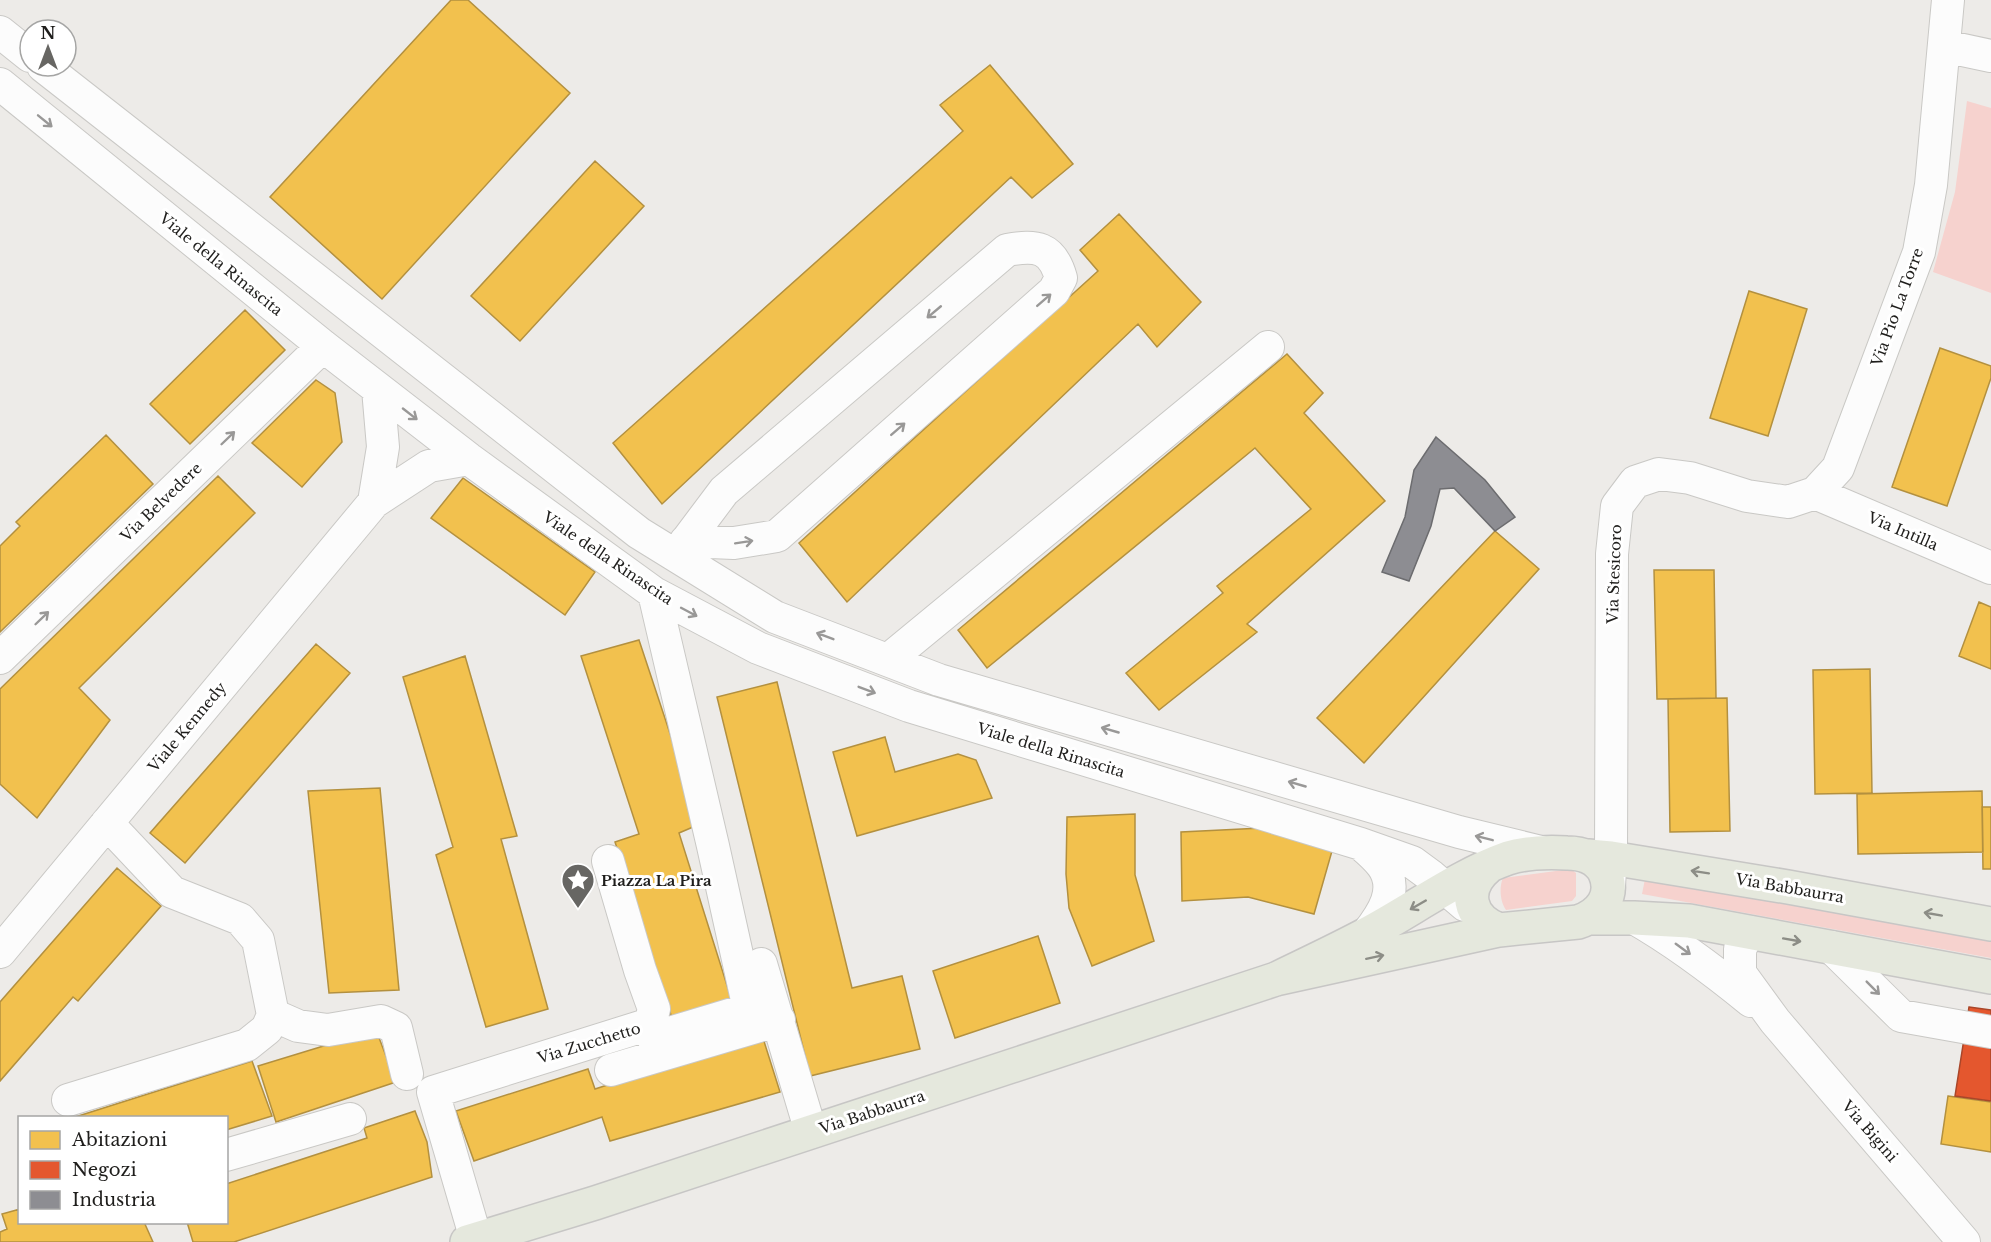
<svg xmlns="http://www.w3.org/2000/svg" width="1991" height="1242" viewBox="0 0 1991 1242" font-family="'Libre Baskerville',serif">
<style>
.green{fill:#f6d2ce}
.homes{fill:#f2c14e;stroke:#b3903f;stroke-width:1.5}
.shops{fill:#e4572e;stroke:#a94629;stroke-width:1.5}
.industry{fill:#8d8d92;stroke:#6c6c6f;stroke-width:1.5}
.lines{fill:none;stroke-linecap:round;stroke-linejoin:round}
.minor-casing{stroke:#c9c8c5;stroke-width:34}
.major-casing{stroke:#c7c6c5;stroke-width:36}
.minor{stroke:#fcfcfc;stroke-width:32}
.major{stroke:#e5e8dd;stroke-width:33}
.oneway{stroke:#999897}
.oneway2{stroke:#8c8d86}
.labels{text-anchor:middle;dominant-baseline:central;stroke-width:6;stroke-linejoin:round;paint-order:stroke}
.street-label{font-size:15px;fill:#1f1e1c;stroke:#fff}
.poi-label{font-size:15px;font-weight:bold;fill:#1f1e1c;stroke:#fff;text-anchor:start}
</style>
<rect width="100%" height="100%" fill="#edebe8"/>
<!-- green -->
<path class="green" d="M1967 101 1991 108V293L1933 272 1955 192Z
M1571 869 1576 873V896L1572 901 1506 910C1500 902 1499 887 1503 878Z
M1646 874 1991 938V958L1642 894Z"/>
<!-- homes -->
<path class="homes" d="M451 0H468L570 93 382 299 270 197Z
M990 65 1073 164 1032 198 1011 177 662 504 613 443 963 131 940 105Z
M595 161 644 206 520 341 471 296Z
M1119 214 1201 302 1157 347 1138 324 847 602 799 543 1098 271 1080 250Z
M1749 291 1807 309 1768 436 1710 418Z
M245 310 285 350 190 444 150 404Z
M1940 348 1991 366V378L1947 506 1892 487Z
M1287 354 1323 393 1304 413 1385 501 1247 624 1257 632 1159 710 1126 673 1223 593 1217 586 1311 509 1255 448 987 668 958 630Z
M316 380 335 393 342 442 302 487 252 443Z
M106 435 153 484 0 632V546L20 526 16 522Z
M218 476 255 513 79 688 110 720 37 818 0 784V689Z
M463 478 595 572 565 615 431 518Z
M1495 531 1539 569 1364 763 1317 718Z
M1654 570H1714L1716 698 1657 699Z
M1979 602 1991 607V669L1959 656Z
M639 640 700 824 679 833 731 998 672 1018 615 842 639 834 581 656Z
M316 644 350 673 185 863 150 833Z
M465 656 517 836 501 839 548 1009 486 1027 436 855 453 847 403 677Z
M1870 669 1872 793 1815 794 1813 670Z
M777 682 852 988 902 976 920 1049 810 1076 717 697Z
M1727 698 1730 831 1670 832 1668 699Z
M885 737 895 772 958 754 976 760 992 798 857 836 833 752Z
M380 788 399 990 329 993 308 791Z
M1982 791 1983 852 1858 854 1857 794Z
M1982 807H1991V869H1983Z
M1135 814V875L1154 941 1092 966 1069 908 1066 874 1067 817Z
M1262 828 1332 851 1314 914 1248 897 1182 901 1181 832Z
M117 868 161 906 78 1001 73 997 0 1081V1002Z
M1038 936 1060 1003 955 1038 933 971Z
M376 1030 396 1082 276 1122 258 1066Z
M762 1035 780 1092 610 1141 602 1117 474 1161 456 1111 588 1069 595 1089Z
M252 1061 272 1116 226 1130V1118H72Z
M1948 1096 1991 1102V1152L1941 1144Z
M415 1111 427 1142 432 1177 234 1242H193L187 1222H226V1184L367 1138 364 1128Z
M20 1209V1222H144L153 1242H0V1232L7 1229 2 1214Z"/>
<!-- shops -->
<path class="shops" d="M1969 1007 1991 1010V1101L1955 1096Z"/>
<!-- industry -->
<path class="industry" d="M1436 437 1485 480 1515 517 1495 531 1454 488 1440 489 1431 526 1409 581 1382 572 1405 517 1414 470Z"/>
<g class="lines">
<defs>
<path id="minor" d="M0 32 30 56
M1944 46 1991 56
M43 66 639 533 775 617 939 680 1459 832 1541 852
M0 84 323 346 469 459 654 593 758 648 909 706 1361 844 1412 862 1431 876 1465 905
M378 389 383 447 374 502 429 466 469 459
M1815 493 1838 468 1919 252 1931 185 1948 0
M1815 493 1991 568
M676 555 724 491 1007 250C1036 245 1052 246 1061 278L1054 291 777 536 734 543 686 541
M0 658 323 346
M888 660 1268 347
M107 823 172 892 240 919 258 940 273 1015 298 1026 328 1030 381 1021 396 1028 407 1074
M1362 845C1369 851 1377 858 1382 865 1400 889 1382 915 1367 934
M608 861 640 970 654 1009 650 1024
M1609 885 1611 858 1612 554 1617 506 1635 482 1659 474 1690 478 1747 496 1788 502 1815 493
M1634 918C1676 942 1713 970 1751 1001
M1749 932 1740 949V973L1775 1021 1964 1242
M1831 947 1901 1016 1991 1032
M0 952 374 502
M761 964 811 1132
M611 1070 779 1020
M68 1100 247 1045 267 1029 273 1015
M226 1155 350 1119
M476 1239 433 1092 650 1024 653 1038 749 1009 713 846 654 593"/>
<path id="major" d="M1588 856 1611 858 1788 887 1991 924
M1488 867C1462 889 1468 918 1499 930
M1589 918H1634L1689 921 1991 977
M467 1242 595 1203 1276 979 1499 930 1578 922C1600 915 1615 896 1605 873 1598 858 1582 853 1567 853 1547 852 1527 852 1508 858 1460 875 1412 910 1367 934 1337 950 1307 964 1276 979"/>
</defs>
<!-- minor casing -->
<use href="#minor" class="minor-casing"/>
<!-- major casing -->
<use href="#major" class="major-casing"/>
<!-- minor -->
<use href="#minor" class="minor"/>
<!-- major -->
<use href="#major" class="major"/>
</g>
<!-- one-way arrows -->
<defs><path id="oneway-shaft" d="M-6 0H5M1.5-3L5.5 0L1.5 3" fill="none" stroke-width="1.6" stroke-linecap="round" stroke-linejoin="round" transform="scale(1.5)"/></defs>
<g class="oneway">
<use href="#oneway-shaft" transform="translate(45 121) rotate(39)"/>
<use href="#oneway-shaft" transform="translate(1044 300) rotate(-41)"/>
<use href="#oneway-shaft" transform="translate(934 312) rotate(140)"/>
<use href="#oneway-shaft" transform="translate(410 414) rotate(38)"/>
<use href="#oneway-shaft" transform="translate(898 429) rotate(-41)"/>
<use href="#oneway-shaft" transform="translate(228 438) rotate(-44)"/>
<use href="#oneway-shaft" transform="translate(744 542) rotate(-9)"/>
<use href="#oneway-shaft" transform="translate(689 612) rotate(28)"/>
<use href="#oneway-shaft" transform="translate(42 618) rotate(-44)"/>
<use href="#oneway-shaft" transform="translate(825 636) rotate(-159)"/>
<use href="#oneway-shaft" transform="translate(867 690) rotate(21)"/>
<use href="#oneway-shaft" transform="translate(1110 730) rotate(-164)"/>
<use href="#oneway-shaft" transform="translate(1297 784) rotate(-164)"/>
<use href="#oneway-shaft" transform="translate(1484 838) rotate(-166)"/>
<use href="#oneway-shaft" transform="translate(1683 949) rotate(36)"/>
<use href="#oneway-shaft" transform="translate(1873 988) rotate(45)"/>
</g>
<g class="oneway2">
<use href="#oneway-shaft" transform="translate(1700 872) rotate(-171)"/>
<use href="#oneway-shaft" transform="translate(1418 905) rotate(150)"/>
<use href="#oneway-shaft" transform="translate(1933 914) rotate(-170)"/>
<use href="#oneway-shaft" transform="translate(1792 940) rotate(10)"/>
<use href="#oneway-shaft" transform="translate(1375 957) rotate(-12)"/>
</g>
<!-- icons -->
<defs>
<symbol id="sight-pin" viewBox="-11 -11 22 30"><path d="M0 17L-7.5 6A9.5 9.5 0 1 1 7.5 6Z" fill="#676663" stroke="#fff"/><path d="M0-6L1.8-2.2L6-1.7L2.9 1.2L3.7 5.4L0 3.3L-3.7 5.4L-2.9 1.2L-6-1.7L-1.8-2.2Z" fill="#fff"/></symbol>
</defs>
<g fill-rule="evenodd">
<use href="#sight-pin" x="559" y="861" width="38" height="52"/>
</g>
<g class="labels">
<!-- street labels -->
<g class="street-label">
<text transform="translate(221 264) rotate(39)">Viale della Rinascita</text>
<text transform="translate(1897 307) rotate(-70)">Via Pio La Torre</text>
<text transform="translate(161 502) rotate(-44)">Via Belvedere</text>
<text transform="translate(1903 531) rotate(23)">Via Intilla</text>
<text transform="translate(608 558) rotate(34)">Viale della Rinascita</text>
<text transform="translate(1614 574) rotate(-88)">Via Stesicoro</text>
<text transform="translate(187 727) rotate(-50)">Viale Kennedy</text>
<text transform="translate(1051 750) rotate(17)">Viale della Rinascita</text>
<text transform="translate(1790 888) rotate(10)">Via Babbaurra</text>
<text transform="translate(589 1043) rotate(-17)">Via Zucchetto</text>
<text transform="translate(872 1112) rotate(-18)">Via Babbaurra</text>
<text transform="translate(1870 1131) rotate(49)">Via Bigini</text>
</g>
<!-- poi labels -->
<g class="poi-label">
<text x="601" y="880">Piazza La Pira</text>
</g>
</g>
<!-- legend -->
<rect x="18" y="1116" width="210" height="108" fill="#ffffff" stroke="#a5a5a4" stroke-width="1.5"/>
<rect x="30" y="1131" width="30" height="18" fill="#f2c14e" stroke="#a5a5a4" stroke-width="1.5"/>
<text x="72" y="1146" font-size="18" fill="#1f1e1c">Abitazioni</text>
<rect x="30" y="1161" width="30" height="18" fill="#e4572e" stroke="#a5a5a4" stroke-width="1.5"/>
<text x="72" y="1176" font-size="18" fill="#1f1e1c">Negozi</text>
<rect x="30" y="1191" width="30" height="18" fill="#8d8d92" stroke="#a5a5a4" stroke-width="1.5"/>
<text x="72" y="1206" font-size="18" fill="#1f1e1c">Industria</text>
<!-- north arrow -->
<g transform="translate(48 48)"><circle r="28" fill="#ffffff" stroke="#a5a5a4" stroke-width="1.5"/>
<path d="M0-4.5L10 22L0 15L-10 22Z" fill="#676663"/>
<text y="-9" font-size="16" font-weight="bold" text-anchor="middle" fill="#1f1e1c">N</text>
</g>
</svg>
